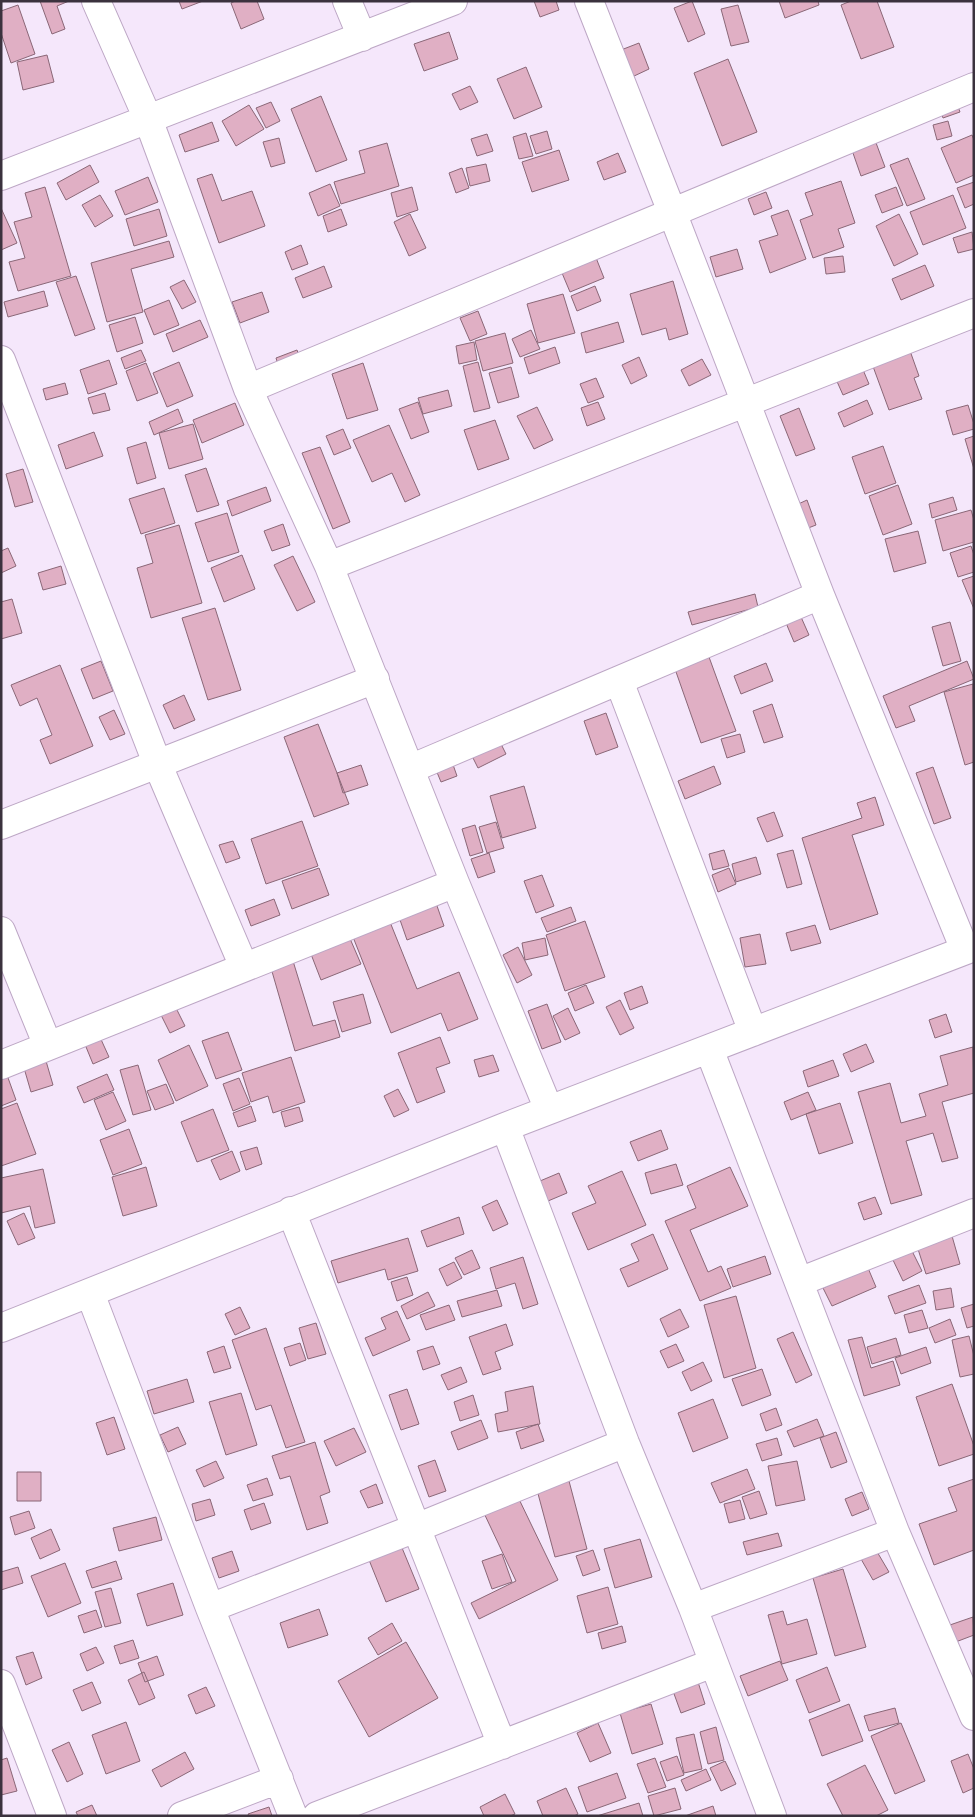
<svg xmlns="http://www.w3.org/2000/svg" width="975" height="1817" viewBox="0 0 975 1817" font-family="'Playfair Display',serif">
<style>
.building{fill:#e0afc4;stroke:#8a6777}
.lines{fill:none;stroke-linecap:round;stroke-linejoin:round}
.street-casing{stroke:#bda7c5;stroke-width:30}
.street{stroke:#fff;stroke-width:28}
</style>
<rect width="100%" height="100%" fill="#f5e7fb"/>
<!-- building -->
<path class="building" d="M40 1H69L57 6 65 29 52 34Z
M179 1H203L182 9Z
M235 1H257L264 19 241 29 231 3Z
M534 1H556L559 10 540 17Z
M692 1 705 34 688 42 674 8Z
M779 1H818L819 5 785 18Z
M851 1H877L894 47 861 59 841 5Z
M18 5 35 54 11 63 1 33V11Z
M738 5 749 42 731 46 721 9Z
M449 32 458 59 424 71 414 44Z
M639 43 649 69 632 77 621 50Z
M47 55 54 82 23 90 17 62Z
M728 59 757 132 722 146 694 73Z
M526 67 542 107 514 119 497 79Z
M470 86 478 102 460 110 452 94Z
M953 93 960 112 943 118 937 99Z
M321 96 347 160 316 172 291 109Z
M271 102 280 121 266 128 256 108Z
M249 105 264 129 236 146 222 121Z
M948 121 952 136 937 140 933 125Z
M212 122 219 141 185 152 179 135Z
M869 124 885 167 861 176 846 133Z
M547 131 552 149 536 154 530 136Z
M526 133 533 156 519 159 513 137Z
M487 134 493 151 477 156 471 139Z
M972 135 974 140V175L956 183 941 148Z
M279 138 285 163 271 167 263 142Z
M387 143 399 186 341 204 334 182 365 173 359 151Z
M559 150 569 180 532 192 522 162Z
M618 153 626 172 604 180 597 162Z
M908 158 925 199 907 206 890 165Z
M486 164 490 181 470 186 466 168Z
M90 165 99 182 66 200 57 183Z
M462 168 469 188 456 193 449 173Z
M212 174 222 201 252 191 265 226 219 243 197 179Z
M148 177 158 202 125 215 115 191Z
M841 181 855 223 838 229 844 247 813 258 800 220 813 215 805 193Z
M974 182V204L965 208 957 188Z
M330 184 340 206 318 216 309 193Z
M45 187 71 276 18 291 9 262 25 258 14 222 32 217 25 193Z
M412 187 418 210 397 217 391 193Z
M896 187 903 205 882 213 875 195Z
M766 192 772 208 754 215 748 199Z
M100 195 113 216 95 227 82 205Z
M953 195 966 228 923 245 910 212Z
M1 208 17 243 1 250Z
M159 209 167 236 134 246 126 219Z
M341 209 347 225 328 232 323 216Z
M788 210 806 259 770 273 759 241 778 235 771 216Z
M410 214 426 248 409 256 394 222Z
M899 214 918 254 894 266 876 226Z
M972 232 974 249 958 253 953 238Z
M589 240 604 278 570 292 554 254Z
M169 241 174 257 131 269 143 312 107 322 91 263Z
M301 245 308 264 292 270 285 252Z
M737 249 743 269 716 277 710 257Z
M843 256 845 272 826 274 824 258Z
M925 265 934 286 901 300 892 279Z
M324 266 332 287 303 298 295 278Z
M76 276 95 329 75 336 56 282Z
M184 280 196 302 182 309 170 287Z
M673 281 688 334 669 340 666 328 642 335 630 294Z
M595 286 601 301 577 311 571 296Z
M44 291 48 306 8 317 4 302Z
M262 292 269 312 240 323 232 302Z
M563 294 575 333 538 343 527 304Z
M169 300 179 325 154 335 144 310Z
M478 311 487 334 470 341 460 318Z
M135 317 143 343 117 352 109 325Z
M200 320 208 337 173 352 166 334Z
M618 322 624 342 586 353 581 333Z
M531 330 540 349 520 357 512 339Z
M505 333 513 363 483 371 475 341Z
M474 342 477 360 459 364 456 346Z
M555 347 560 363 529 374 524 358Z
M909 348 919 376 914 378 922 399 889 410 871 361Z
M141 350 146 361 125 369 121 358Z
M297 350 303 367 281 374 276 358Z
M639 357 647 376 631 384 622 365Z
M702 359 711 375 689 386 681 370Z
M109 360 117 384 88 394 80 370Z
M179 362 193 396 167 407 153 373Z
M478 362 490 408 474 412 463 366Z
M146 363 158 393 137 401 126 371Z
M363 363 378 410 347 419 332 374Z
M861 365 869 384 843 395 835 377Z
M511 367 519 397 498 403 489 373Z
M596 378 604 397 588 403 580 384Z
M65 383 68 394 46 400 43 389Z
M448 390 452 406 423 414 418 398Z
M105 393 110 410 93 414 88 398Z
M867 400 873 414 844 427 838 413Z
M418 402 429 432 411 439 399 409Z
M598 402 605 419 587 426 581 408Z
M235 403 244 425 202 443 193 420Z
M968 405 974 424V429L953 435 946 411Z
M537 407 553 440 534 449 517 416Z
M799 408 815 449 796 456 780 416Z
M178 409 183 422 154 435 149 422Z
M495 420 509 459 478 470 464 430Z
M193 424 203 459 169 469 159 433Z
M389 425 420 495 405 502 392 473 372 482 353 440Z
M343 429 351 448 334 455 326 436Z
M94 432 103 456 66 469 58 445Z
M974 436V469L965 439Z
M146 442 156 478 137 484 127 448Z
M883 446 896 483 865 494 852 457Z
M320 447 350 522 333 529 302 453Z
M206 468 219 505 197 512 185 475Z
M23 469 33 502 15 507 6 474Z
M898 485 912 524 883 535 869 496Z
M266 487 271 501 232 516 227 501Z
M164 488 175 523 141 534 129 499Z
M953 497 957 510 932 518 929 504Z
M807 500 816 525 803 530 794 506Z
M971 510 974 520V542L943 551 935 520Z
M227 513 239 552 208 562 195 523Z
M283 524 290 545 272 551 264 531Z
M179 525 202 603 151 618 137 568 153 563 145 535Z
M918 531 926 563 894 572 885 539Z
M971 546 974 555V572L958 577 950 553Z
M8 548 16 566 1 573V551Z
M242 555 255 589 224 602 211 568Z
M293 556 315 602 297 611 274 565Z
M61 566 66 584 43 590 38 573Z
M974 576V609L962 580Z
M755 594 758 607 692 625 688 612Z
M12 599 22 633 1 639V602Z
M215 608 241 690 208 700 182 618Z
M801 617 809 635 794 642 786 623Z
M950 622 961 661 943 666 932 627Z
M709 657 736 731 701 743 675 669Z
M101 661 113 691 93 699 81 669Z
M967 661 974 679 909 706 915 721 896 728 883 696Z
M766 663 773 681 741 694 734 676Z
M60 665 93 746 50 764 40 740 52 735 37 698 20 706 11 685Z
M973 684 974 762 965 765 944 692Z
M184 695 195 720 174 729 163 705Z
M772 704 783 737 764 743 753 711Z
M114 710 125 734 110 740 99 717Z
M606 713 618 747 596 755 584 721Z
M318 724 349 804 314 817 284 737Z
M740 734 745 752 727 758 721 739Z
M498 738 506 754 478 768 470 752Z
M451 759 457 776 441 782 434 765Z
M361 765 368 785 343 793 337 773Z
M714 766 721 784 685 799 678 781Z
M933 767 951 818 934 824 916 773Z
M524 786 536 828 502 838 490 796Z
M875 797 884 825 852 835 878 914 830 930 802 838 862 818 857 803Z
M774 812 783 836 767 842 757 818Z
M302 821 318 866 266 884 251 839Z
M496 822 504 848 487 853 479 827Z
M475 825 483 852 470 856 462 829Z
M233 841 240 858 226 863 219 845Z
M724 850 729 866 713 870 709 854Z
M793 850 802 884 787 888 777 854Z
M489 853 495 872 478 878 471 859Z
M756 857 761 874 736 882 732 864Z
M319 868 329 895 292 909 282 881Z
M729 868 736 884 718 892 712 875Z
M542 875 554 906 536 913 524 881Z
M274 899 280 915 251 926 245 910Z
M436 903 444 926 407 940 399 917Z
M571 907 576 921 547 932 541 918Z
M585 921 605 977 565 991 546 935Z
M390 922 417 989 459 972 478 1019 448 1031 441 1013 391 1033 353 937Z
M815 925 821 943 791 951 786 933Z
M348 934 361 964 321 980 309 949Z
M760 934 766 964 745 967 740 938Z
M545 938 548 955 525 960 522 943Z
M518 947 532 975 517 983 503 955Z
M293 961 313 1026 335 1020 340 1037 295 1051 271 968Z
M586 985 594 1003 575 1011 568 993Z
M642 986 648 1003 630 1010 624 993Z
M363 994 371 1023 342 1032 333 1002Z
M620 1000 634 1028 620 1035 606 1007Z
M547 1004 561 1042 542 1049 528 1011Z
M175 1006 185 1026 170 1033 160 1013Z
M568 1008 580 1033 565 1040 553 1016Z
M946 1014 952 1032 935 1038 929 1020Z
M228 1032 242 1070 216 1079 202 1041Z
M99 1035 109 1057 93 1064 84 1042Z
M440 1037 450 1063 436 1068 445 1092 417 1103 398 1053Z
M866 1044 874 1062 851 1072 843 1054Z
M189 1045 208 1086 176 1101 158 1060Z
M973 1047 974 1093 942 1102 958 1158 942 1162 933 1133 906 1141 922 1195 891 1204 858 1092 890 1083 901 1123 926 1116 919 1094 948 1085 940 1056Z
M493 1055 499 1071 479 1077 474 1060Z
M291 1057 305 1102 273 1113 268 1096 251 1102 242 1073Z
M833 1060 839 1076 808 1087 803 1071Z
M46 1061 53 1085 31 1092 24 1068Z
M138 1065 151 1110 133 1115 120 1070Z
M107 1074 114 1090 84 1103 77 1087Z
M7 1075 16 1100 1 1106V1077Z
M239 1078 250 1104 233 1111 223 1084Z
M166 1084 174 1103 155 1110 147 1091Z
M398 1089 409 1110 394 1117 384 1096Z
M113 1092 126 1121 106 1130 94 1100Z
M808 1092 816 1110 791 1120 784 1102Z
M17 1103 36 1154 1 1166V1109Z
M840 1103 853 1143 819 1154 806 1114Z
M251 1106 256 1121 238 1127 233 1113Z
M299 1107 303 1121 285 1127 281 1112Z
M213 1109 229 1150 197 1162 181 1122Z
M129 1129 142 1164 113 1175 100 1140Z
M661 1130 668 1149 638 1161 630 1142Z
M257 1147 262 1164 246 1170 240 1152Z
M232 1151 240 1171 220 1180 211 1160Z
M676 1164 683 1185 651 1194 645 1173Z
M146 1167 157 1206 123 1216 112 1177Z
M730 1167 748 1206 690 1230 708 1272 721 1266 731 1288 700 1301 665 1221 696 1208 687 1186Z
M43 1169 55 1223 35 1228 30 1206 1 1213V1178Z
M622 1171 646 1225 588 1250 572 1213 596 1203 588 1186Z
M559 1173 567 1193 548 1201 540 1181Z
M875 1197 882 1214 864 1220 858 1203Z
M497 1200 508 1224 493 1231 482 1207Z
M24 1213 35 1238 18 1245 7 1221Z
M459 1217 464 1234 427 1247 421 1231Z
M653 1234 668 1269 628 1287 620 1269 639 1261 631 1244Z
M952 1236 960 1264 926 1274 917 1246Z
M408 1238 418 1271 388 1280 385 1269 338 1283 331 1261Z
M472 1250 480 1268 464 1275 455 1258Z
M912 1251 922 1271 903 1281 893 1260Z
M765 1256 771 1274 733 1287 727 1269Z
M523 1257 538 1304 523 1309 515 1283 496 1289 490 1268Z
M454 1262 462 1278 447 1286 439 1269Z
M868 1268 876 1287 832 1306 823 1288Z
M407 1277 413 1295 397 1301 391 1282Z
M919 1285 926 1303 895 1314 888 1296Z
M951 1288 954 1307 936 1310 933 1291Z
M497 1290 502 1306 462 1317 457 1301Z
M428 1292 435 1306 407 1319 401 1306Z
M736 1296 756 1368 724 1378 704 1305Z
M974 1304V1326L967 1328 961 1308Z
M449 1305 455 1320 426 1330 420 1315Z
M240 1307 250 1328 235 1335 225 1314Z
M680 1309 689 1327 668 1337 660 1319Z
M922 1310 928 1328 909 1333 904 1315Z
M397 1311 410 1340 373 1356 365 1338 386 1329 381 1318Z
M950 1319 956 1335 935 1343 929 1328Z
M316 1323 326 1354 308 1359 299 1328Z
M506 1324 513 1345 495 1352 501 1369 483 1375 469 1337Z
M266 1328 305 1442 286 1448 271 1405 256 1410 232 1340Z
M793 1332 812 1375 796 1383 777 1339Z
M969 1336 974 1356V1374L960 1377 952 1340Z
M862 1337 871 1368 893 1361 900 1385 864 1396 848 1340Z
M896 1338 901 1355 872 1364 867 1347Z
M300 1343 306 1360 290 1366 284 1348Z
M676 1344 684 1361 668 1368 660 1351Z
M224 1346 231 1368 214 1373 207 1352Z
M433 1346 440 1364 423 1370 417 1351Z
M926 1347 931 1363 901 1374 895 1358Z
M703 1362 712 1381 691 1391 682 1372Z
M461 1367 467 1382 448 1390 441 1375Z
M762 1369 771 1395 742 1406 732 1379Z
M187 1379 194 1402 154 1414 147 1391Z
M952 1384 974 1446V1454L939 1466 916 1397Z
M533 1386 540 1424 498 1432 495 1414 508 1411 505 1392Z
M407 1389 419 1424 401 1430 389 1395Z
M241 1393 257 1445 226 1455 209 1402Z
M473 1395 479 1415 460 1421 454 1402Z
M713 1399 728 1438 693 1452 678 1413Z
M776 1408 782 1425 766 1431 760 1414Z
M114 1417 125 1449 107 1455 96 1423Z
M817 1419 824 1436 794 1447 787 1431Z
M481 1420 488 1438 458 1450 451 1432Z
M538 1424 544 1441 521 1449 516 1432Z
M178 1427 186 1444 168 1452 160 1435Z
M354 1428 366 1452 336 1466 324 1441Z
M836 1432 847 1462 831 1468 820 1438Z
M777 1438 782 1455 762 1461 756 1444Z
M315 1442 330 1492 320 1496 328 1523 307 1530 290 1476 280 1479 272 1456Z
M435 1460 446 1491 429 1497 418 1466Z
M216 1461 224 1478 204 1487 196 1470Z
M797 1461 805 1500 776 1506 768 1466Z
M747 1469 755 1489 720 1503 711 1483Z
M17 1472H41V1501H17Z
M267 1478 273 1495 253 1501 247 1485Z
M974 1479V1550L934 1565 919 1524 957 1511 948 1488Z
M569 1481 587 1549 555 1557 537 1490Z
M376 1484 383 1503 368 1508 360 1491Z
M759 1491 767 1514 750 1519 742 1497Z
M862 1492 869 1509 852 1516 845 1499Z
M517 1495 558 1580 479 1619 471 1603 516 1581 483 1511Z
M210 1499 215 1515 196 1521 192 1504Z
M740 1500 745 1519 729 1523 724 1504Z
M264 1503 271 1523 251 1530 244 1510Z
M29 1511 35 1528 15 1535 10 1517Z
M156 1517 162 1540 119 1551 113 1528Z
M51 1529 60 1550 40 1559 31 1538Z
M778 1533 782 1546 747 1555 743 1542Z
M640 1539 652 1577 615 1588 604 1549Z
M400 1543 419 1589 386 1602 367 1555Z
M593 1550 600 1570 583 1576 576 1556Z
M876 1550 889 1572 873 1580 861 1559Z
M232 1551 239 1571 219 1578 212 1558Z
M502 1554 512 1582 492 1589 482 1561Z
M116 1561 122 1579 92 1588 86 1571Z
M65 1563 81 1603 48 1617 31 1576Z
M18 1567 23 1583 1 1590V1572Z
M843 1569 866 1647 835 1656 813 1578Z
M173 1583 183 1615 147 1626 137 1594Z
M608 1587 618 1624 587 1633 577 1596Z
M111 1588 121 1623 105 1627 95 1592Z
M319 1609 328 1635 288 1648 280 1623Z
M96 1610 102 1627 84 1633 78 1616Z
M783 1611 787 1625 807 1619 817 1654 782 1664 768 1615Z
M973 1617 974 1635 953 1643 947 1626Z
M392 1623 402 1641 378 1655 368 1638Z
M622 1626 626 1642 602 1649 598 1633Z
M133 1640 139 1658 120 1664 114 1646Z
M406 1642 438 1698 369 1737 338 1681Z
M96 1647 104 1663 87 1671 80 1654Z
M33 1652 42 1678 26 1685 16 1657Z
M157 1656 164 1675 145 1682 138 1663Z
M780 1661 788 1680 748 1696 740 1676Z
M827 1667 840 1701 809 1713 796 1680Z
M144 1672 155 1698 139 1705 128 1680Z
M92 1682 101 1703 82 1711 73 1690Z
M698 1682 705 1704 681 1713 673 1691Z
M206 1687 215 1706 196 1714 188 1695Z
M651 1704 663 1744 632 1754 620 1713Z
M849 1704 863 1741 822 1756 809 1720Z
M895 1708 899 1723 869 1731 864 1716Z
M126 1722 140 1761 106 1774 92 1735Z
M598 1723 611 1753 590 1762 577 1733Z
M901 1723 925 1781 895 1794 871 1736Z
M716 1727 724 1760 708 1764 700 1732Z
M694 1734 702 1769 684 1773 676 1738Z
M69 1742 83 1774 67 1782 52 1750Z
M185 1752 194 1769 161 1787 152 1770Z
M968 1754 974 1769V1788L963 1793 951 1761Z
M677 1756 684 1775 667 1781 660 1762Z
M7 1758 17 1791 1 1795V1760Z
M655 1758 666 1787 648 1793 637 1764Z
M725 1761 736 1784 721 1791 710 1768Z
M865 1765 888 1810 876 1816H843L827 1784Z
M706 1769 711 1780 686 1791 681 1780Z
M617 1773 626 1798 587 1812 578 1787Z
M566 1788 578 1814 574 1816H543L537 1801Z
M675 1788 681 1809 654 1816 648 1796Z
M505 1794 515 1814 510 1816H484L480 1807Z
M639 1803 643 1816H597Z
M92 1805 97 1816H78L76 1812Z
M713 1806 716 1816H685Z
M269 1807 272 1816H249L248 1814Z"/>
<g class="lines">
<defs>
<path id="street" d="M96 1 148 119 248 389 329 566 455 883 549 1110
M347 1 362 37
M589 1 672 212 820 595 965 950
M1 176 453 1
M1 360 157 763 244 967
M248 389 974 87
M329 566 974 313
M619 681 753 1032
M410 769 820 595
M1 825 375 679
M1 931 48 1046
M709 1049 895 1532 974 1716
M1 1065 455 883
M505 1127 625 1443 693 1608 772 1816
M291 1211 502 1745
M799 1282 974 1213
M90 1293 210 1608 293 1816
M1 1328 505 1127 974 947
M210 1608 416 1528 625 1443
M693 1608 895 1532
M1 1684 52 1816
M182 1816 279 1779
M317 1816 713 1663"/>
</defs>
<!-- street casing -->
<use href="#street" class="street-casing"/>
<!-- street -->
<use href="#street" class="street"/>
</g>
<!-- border -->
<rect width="975" height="1817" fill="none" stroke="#3b323e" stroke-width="5"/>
</svg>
